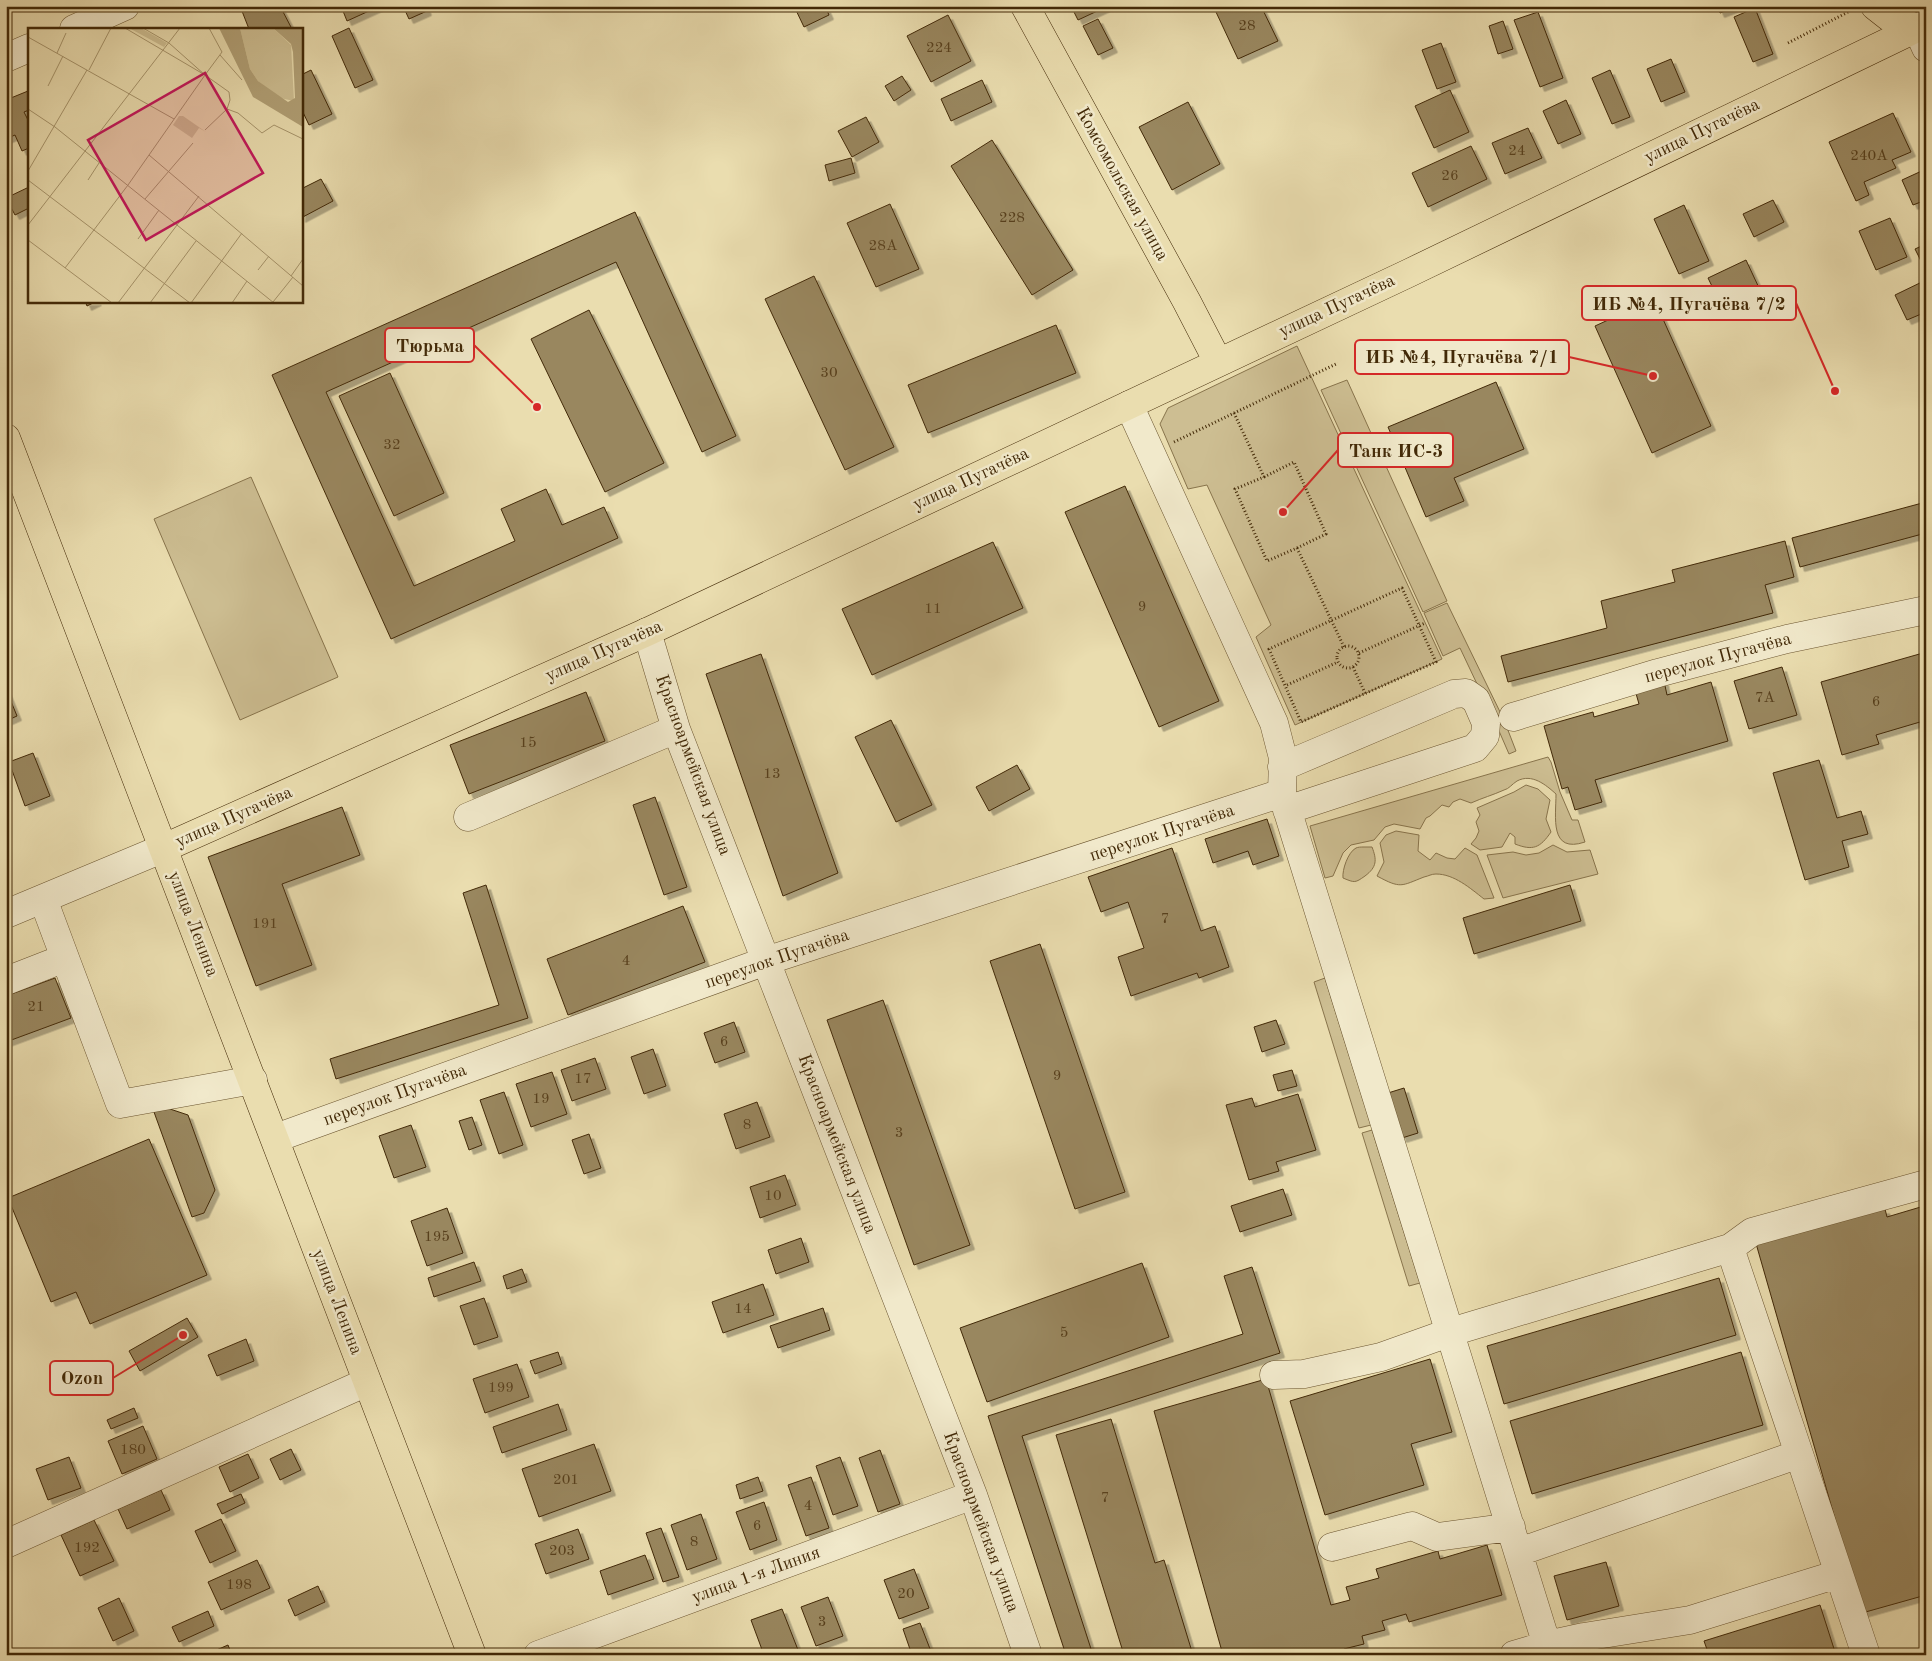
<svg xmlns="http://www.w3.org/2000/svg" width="1932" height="1661" viewBox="0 0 1932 1661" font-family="'Old Standard TT',serif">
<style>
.green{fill:#cdbe92;stroke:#88744c}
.building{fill:#99875e;stroke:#422907;filter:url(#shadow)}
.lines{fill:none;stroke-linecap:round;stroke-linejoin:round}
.minor-casing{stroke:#6c5631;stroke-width:29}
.major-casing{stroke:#422907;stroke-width:29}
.path{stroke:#422907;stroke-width:3;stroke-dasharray:1 2.5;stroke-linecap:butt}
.minor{stroke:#f1e9cb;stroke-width:28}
.major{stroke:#eaddaf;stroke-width:28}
.labels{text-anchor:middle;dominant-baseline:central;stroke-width:5;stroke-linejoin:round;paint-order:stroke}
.number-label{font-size:15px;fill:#58401d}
.street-label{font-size:18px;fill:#422907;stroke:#f1e9cb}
.inset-road{fill:none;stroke:#a7956c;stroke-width:1}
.view{fill:#c2185b;fill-opacity:0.15;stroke:#c2185b;stroke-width:2.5}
.inset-edge{fill:none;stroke:#422907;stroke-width:2.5}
.leader{fill:none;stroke:#d62828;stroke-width:2}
.callout-dot{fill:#d62828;stroke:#f1e9cb;stroke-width:2}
.callout{fill:#f1e9cb;stroke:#d62828;stroke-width:2}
.callout-label{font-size:19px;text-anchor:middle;font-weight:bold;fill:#422907}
</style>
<defs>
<filter id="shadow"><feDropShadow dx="4.5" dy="4.5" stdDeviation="0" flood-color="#0004"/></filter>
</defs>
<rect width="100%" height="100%" fill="#eaddaf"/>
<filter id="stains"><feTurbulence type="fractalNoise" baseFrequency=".004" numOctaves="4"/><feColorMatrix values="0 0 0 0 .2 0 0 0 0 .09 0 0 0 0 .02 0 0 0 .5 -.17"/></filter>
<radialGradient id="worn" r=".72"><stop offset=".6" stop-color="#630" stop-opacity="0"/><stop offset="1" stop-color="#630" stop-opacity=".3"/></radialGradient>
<!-- green -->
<path class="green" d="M1297 346 1442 659 1295 725 1256 637 1271 625 1207 485 1188 489 1160 424 1168 408Z
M1347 380 1447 601 1423 612 1321 390Z
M251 477 338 677 240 720 154 519Z
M1447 603 1503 718 1495 722 1460 648 1443 656 1424 613Z
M1504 720 1516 751 1509 754 1496 724Z
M1548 757 1551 762 1560 792 1572 820H1578L1585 842C1549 854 1556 817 1556 794 1546 785 1532 773 1517 781 1512 784 1509 789 1504 790 1493 795 1482 798 1471 803L1460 799 1453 802 1449 807 1442 805 1430 816 1426 818 1420 829 1394 824 1385 827 1374 840 1351 845 1343 853 1333 876 1325 878 1310 826Z
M1526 785 1538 789 1550 800 1546 819 1551 832C1540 848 1533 851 1515 844V837L1510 833 1502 847 1480 850 1471 844 1476 838 1479 831 1476 822 1480 815 1477 808 1514 792Z
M1396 831 1419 835 1418 851 1430 860 1436 853 1447 858 1455 859 1465 848 1477 855 1494 898 1484 899C1470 888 1454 874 1436 874 1431 874 1429 876 1424 877 1401 886 1401 889 1377 876L1384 862 1380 843 1386 835Z
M1553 845 1567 852 1590 850 1598 874 1503 898 1487 855 1513 852 1526 855 1539 853Z
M1364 847H1372C1377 860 1377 867 1365 876 1355 883 1355 883 1343 878 1342 870 1348 852 1356 848 1358 847 1361 847 1364 847Z
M1325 978 1371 1125 1359 1128 1314 982Z
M1372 1130 1420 1283 1409 1286 1362 1133Z"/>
<!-- building -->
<path class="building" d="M240 6H280L292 29H249Z
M341 6H380L347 21Z
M403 6H425L427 11 409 19Z
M794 6H825L829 15 804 27Z
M1071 6H1105L1106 7 1078 20Z
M1228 6H1261L1278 41 1238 59 1216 12Z
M1717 6H1736V7L1720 13Z
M1755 8 1773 54 1753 62 1734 17Z
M1538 12 1563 78 1540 87 1514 20Z
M948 15 971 61 931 82 907 36Z
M1098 19 1113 48 1098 55 1083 26Z
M1503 21 1513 49 1498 54 1489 26Z
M349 28 373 80 355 88 332 36Z
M1441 43 1456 82 1437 89 1422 50Z
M1671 59 1685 92 1661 102 1647 69Z
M311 70 332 114 309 125 301 108V75Z
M1610 70 1630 117 1612 124 1592 78Z
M902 76 911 90 894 101 885 86Z
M982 80 992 102 951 121 941 99Z
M1450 90 1469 132 1434 148 1415 106Z
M28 91 29 110 24 112 29 122V148L22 151 15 135 6 139V100Z
M1566 100 1581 134 1558 144 1543 111Z
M1188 102 1220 164 1172 190 1139 127Z
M1893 113 1911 152 1892 160 1896 168 1864 182 1869 195 1856 201 1829 142Z
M866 117 879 142 852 157 838 131Z
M1528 128 1542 158 1505 174 1492 143Z
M992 140 1073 270 1032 295 951 166Z
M1471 146 1487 179 1428 207 1412 173Z
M851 158 855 173 829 181 825 165Z
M1926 169V200L1913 205 1902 180Z
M321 179 333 201 301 218V189Z
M29 187V208L15 215 6 198Z
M1773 200 1784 222 1754 237 1743 214Z
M890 204 919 269 876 287 847 223Z
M1684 205 1709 261 1679 274 1654 219Z
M635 212 736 436 702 452 616 262 326 392 414 586 515 541 501 509 546 489 562 525 604 507 618 538 391 639 272 375Z
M1890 218 1907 257 1876 270 1859 231Z
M1926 244V271L1915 249Z
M1746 260 1760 290 1722 307 1708 278Z
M814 276 894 447 845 470 765 299Z
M1926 280V312L1907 320 1895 295Z
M1654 299 1711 426 1652 453 1595 326Z
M85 301H97L87 306Z
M589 310 664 463 605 492 531 339Z
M1056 325 1076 373 928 433 908 385Z
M390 373 444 493 394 516 339 396Z
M1496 382 1524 449 1454 478 1464 501 1426 517 1388 427Z
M1125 486 1219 701 1159 727 1065 512Z
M1926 502V533L1800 567 1792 538Z
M1785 541 1794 577 1765 585 1773 613 1508 682 1501 656 1607 628 1601 601 1675 582 1672 570Z
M993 542 1023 608 872 675 842 609Z
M1923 653 1926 663V730L1922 731 1920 722 1876 735 1879 744 1842 755 1821 682Z
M761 654 838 873 783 896 706 674Z
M1782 667 1797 715 1749 729 1734 681Z
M1664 681 1667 695 1711 682 1728 741 1595 780 1602 802 1575 810 1568 787 1562 789 1544 726 1593 712 1594 717 1639 704 1635 690Z
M6 689 17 716 6 721Z
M586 692 605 741 469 794 450 745Z
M891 720 932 805 896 822 855 737Z
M33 753 50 796 25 806 9 762Z
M1819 760 1837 818 1861 811 1868 834 1842 841 1849 867 1805 880 1773 773Z
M1017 765 1030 789 989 811 976 787Z
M655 797 687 887 664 895 633 805Z
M342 807 360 855 282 884 312 965 256 986 208 857Z
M1267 819 1279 856 1253 865 1248 851 1213 863 1205 839Z
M1172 848 1201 931 1215 926 1229 967 1199 978 1197 973 1131 996 1118 957 1144 948 1128 902 1101 912 1088 877Z
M486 885 528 1018 336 1079 330 1059 499 1005 463 893Z
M1570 885 1581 921 1474 954 1463 918Z
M683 906 705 962 568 1015 547 959Z
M1040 944 1125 1192 1075 1209 990 961Z
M55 978 71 1018 6 1042V996Z
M883 1000 970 1245 914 1265 827 1020Z
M1276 1020 1285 1044 1262 1052 1254 1027Z
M734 1022 745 1052 715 1063 704 1033Z
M653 1049 666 1086 644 1094 631 1057Z
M595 1058 606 1089 572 1101 561 1070Z
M1292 1070 1297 1086 1278 1091 1273 1075Z
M552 1072 567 1114 531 1127 516 1084Z
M1404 1088 1418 1133 1402 1138 1388 1093Z
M504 1092 523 1145 499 1154 480 1100Z
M1298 1094 1316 1150 1276 1162 1279 1171 1249 1180 1226 1105 1252 1098 1255 1107Z
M757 1102 770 1137 736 1149 724 1114Z
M167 1108 188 1115 215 1190 204 1213 192 1217 154 1112Z
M472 1117 482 1145 469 1150 459 1121Z
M411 1125 426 1167 394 1178 379 1136Z
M589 1134 601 1168 584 1174 572 1140Z
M149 1139 207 1275 90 1324 76 1292 51 1302 8 1198Z
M785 1175 796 1205 760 1218 750 1187Z
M1283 1189 1292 1215 1240 1232 1231 1206Z
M1924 1206 1926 1214V1595L1862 1613 1755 1240 1885 1209 1887 1217Z
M447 1208 463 1253 427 1266 411 1221Z
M801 1238 809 1262 776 1274 768 1250Z
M474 1262 481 1281 434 1297 428 1278Z
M1142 1263 1169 1337 987 1402 960 1328Z
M1252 1267 1280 1353 1022 1436 1093 1655H1066L988 1416 1243 1334 1224 1276Z
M522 1269 527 1282 507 1289 503 1276Z
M1719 1278 1736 1335 1504 1404 1487 1346Z
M763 1284 774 1315 723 1333 712 1302Z
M484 1298 498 1337 474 1345 460 1306Z
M823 1308 830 1330 778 1348 770 1326Z
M187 1318 198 1337 140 1371 129 1351Z
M246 1339 254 1361 217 1376 208 1355Z
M558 1352 562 1364 535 1374 530 1361Z
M1741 1352 1763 1425 1532 1494 1510 1421Z
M1430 1359 1452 1432 1411 1444 1424 1485 1325 1515 1290 1401Z
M517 1364 529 1397 485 1413 473 1379Z
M1266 1379 1331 1605 1350 1600 1346 1587 1379 1578 1376 1569 1438 1551 1440 1559 1487 1545 1502 1595 1409 1622 1406 1614 1382 1621 1385 1630 1362 1636 1364 1644 1344 1649 1345 1655H1223L1154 1411Z
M558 1404 567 1430 502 1453 493 1427Z
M134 1408 138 1418 111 1429 107 1420Z
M1111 1419 1155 1563 1164 1560 1193 1655H1124L1056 1435Z
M143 1426 157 1459 122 1474 108 1441Z
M594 1444 611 1491 539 1517 522 1469Z
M291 1449 301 1470 280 1480 270 1459Z
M880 1450 900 1504 878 1512 859 1458Z
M248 1454 259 1478 230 1492 219 1467Z
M69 1457 81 1488 48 1500 36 1469Z
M840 1457 858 1506 833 1515 816 1466Z
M758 1477 763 1491 740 1499 736 1485Z
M811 1477 829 1528 806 1536 788 1485Z
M161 1490 170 1510 127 1529 118 1509Z
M241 1494 245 1503 222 1514 217 1504Z
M764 1502 777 1540 750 1550 736 1512Z
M701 1514 717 1559 687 1570 671 1525Z
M221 1519 236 1551 210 1563 195 1531Z
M94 1520 114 1561 80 1576 61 1535Z
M661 1528 679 1577 663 1582 646 1533Z
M578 1529 589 1559 546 1574 535 1544Z
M645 1555 654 1579 608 1595 600 1571Z
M257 1560 270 1588 221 1610 208 1582Z
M1606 1562 1619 1606 1567 1620 1554 1576Z
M914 1569 929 1608 899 1619 884 1580Z
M318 1586 325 1602 295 1616 288 1600Z
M828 1597 843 1636 816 1646 801 1607Z
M119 1598 134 1631 113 1641 98 1608Z
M1820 1605 1836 1655H1709L1704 1641Z
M782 1609 800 1655H764L751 1620Z
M208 1611 214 1626 179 1642 172 1627Z
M920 1623 932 1654 930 1655H912L903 1629Z
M228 1645 232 1655H205Z"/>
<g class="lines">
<defs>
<path id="minor" d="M1926 24 1917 28 1926 48
M74 29 125 6
M6 58 29 48
M1129 405 1274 723 1283 758 1282 793 1550 1655
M647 632 676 729 973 1495 1028 1655
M1513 717 1658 673 1787 639 1926 610
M1282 767 1454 694 1466 693 1476 700 1486 723 1485 736 1475 748 1287 810
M468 817 676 729
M6 914 164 848
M65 958 120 1104 253 1080
M6 981 65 958 43 899
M276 1138 766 961 1282 793
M1730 1248 1752 1232 1926 1184
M1274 1375 1304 1374 1381 1357 1451 1332 1730 1248 1799 1454 1519 1552
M1799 1454 1866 1655
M6 1544 367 1382
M1332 1547 1412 1526 1437 1537 1511 1527
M538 1655 973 1495
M1514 1655 1547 1645 1584 1637 1690 1620 1838 1574"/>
<path id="major" d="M1025 6 1187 302 1218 362
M1875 6 1889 17 1917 28
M6 438 472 1655
M164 848 647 632 1409 273 1917 28"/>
</defs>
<!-- minor casing -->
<use href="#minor" class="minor-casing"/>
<!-- major casing -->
<use href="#major" class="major-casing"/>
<!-- path -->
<path class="path" d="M1788 43 1850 11
M1234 413 1264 477 1235 489 1267 561 1297 548 1344 647
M1174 442 1338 363
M1264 477 1294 462 1326 534 1297 548
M1402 588 1436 662 1301 722 1269 649Z
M1337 657a11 11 0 1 1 22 0a11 11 0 1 1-22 0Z
M1359 653 1425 623
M1353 667 1365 693
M1287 685 1338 662"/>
<!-- minor -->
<use href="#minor" class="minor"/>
<!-- major -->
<use href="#major" class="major"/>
</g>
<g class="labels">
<!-- number labels -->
<g class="number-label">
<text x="1247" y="26">28</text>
<text x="939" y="48">224</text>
<text x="1517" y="151">24</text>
<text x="1869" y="156">240А</text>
<text x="1450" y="176">26</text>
<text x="1012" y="218">228</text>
<text x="883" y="246">28А</text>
<text x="829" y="373">30</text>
<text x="392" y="445">32</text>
<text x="1142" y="607">9</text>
<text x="933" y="609">11</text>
<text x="1765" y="698">7А</text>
<text x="1876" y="702">6</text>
<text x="528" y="743">15</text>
<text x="772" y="774">13</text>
<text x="1165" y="919">7</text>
<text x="265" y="924">191</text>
<text x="626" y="961">4</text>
<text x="36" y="1007">21</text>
<text x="724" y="1042">6</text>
<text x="1057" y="1076">9</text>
<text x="583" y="1079">17</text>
<text x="541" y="1099">19</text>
<text x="747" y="1125">8</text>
<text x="899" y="1133">3</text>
<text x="773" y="1196">10</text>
<text x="437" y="1237">195</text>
<text x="743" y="1309">14</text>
<text x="1064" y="1333">5</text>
<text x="501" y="1388">199</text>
<text x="133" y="1450">180</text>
<text x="566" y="1480">201</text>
<text x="1105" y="1498">7</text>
<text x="808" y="1506">4</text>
<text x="757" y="1526">6</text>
<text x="694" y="1542">8</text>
<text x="87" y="1548">192</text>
<text x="562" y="1551">203</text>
<text x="239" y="1585">198</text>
<text x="906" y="1594">20</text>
<text x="822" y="1622">3</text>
</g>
<!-- street labels -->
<g class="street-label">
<text transform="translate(1702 131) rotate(-26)">улица Пугачёва</text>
<text transform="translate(1122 184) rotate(61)">Комсомольская улица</text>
<text transform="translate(1337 306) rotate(-25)">улица Пугачёва</text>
<text transform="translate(971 479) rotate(-25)">улица Пугачёва</text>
<text transform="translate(604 651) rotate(-24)">улица Пугачёва</text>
<text transform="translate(1718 658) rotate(-15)">переулок Пугачёва</text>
<text transform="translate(693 765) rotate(70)">Красноармейская улица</text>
<text transform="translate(234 817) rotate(-24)">улица Пугачёва</text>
<text transform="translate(1162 833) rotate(-18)">переулок Пугачёва</text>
<text transform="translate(193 924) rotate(69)">улица Ленина</text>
<text transform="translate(777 959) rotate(-19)">переулок Пугачёва</text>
<text transform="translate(395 1095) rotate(-20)">переулок Пугачёва</text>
<text transform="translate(837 1144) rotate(69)">Красноармейская улица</text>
<text transform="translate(337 1302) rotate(69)">улица Ленина</text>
<text transform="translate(981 1522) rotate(70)">Красноармейская улица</text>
<text transform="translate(756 1575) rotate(-20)">улица 1-я Линия</text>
</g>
</g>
<!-- overview -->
<g transform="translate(28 28)">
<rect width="275" height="275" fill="#eaddaf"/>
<path d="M101 0H113L139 15 136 19ZM212 0H245L263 17 266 73 252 70 230 53 222 41ZM151 88H155L178 104 171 100 164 110 145 97Z" fill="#cdbe92"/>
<path d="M191 0H212L222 41 230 53 260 74 267 70 265 24 263 16 245 0H275V99L225 69Z" fill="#b1a076"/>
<path class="inset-road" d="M97 0 177 47M115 0 141 15 177 47M0 9 146 91M29 25 38 5M192 27 214 52M61 42 83 0M20 58 35 28M0 81 27 99 246 275M199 81 210 85 234 105 246 97 275 111M177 102 199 81 202 72 201 64 177 47 194 24 181 0M121 127 275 258M0 143 59 42M0 152 162 275M60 152 71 135M100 157 177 47M117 171 165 115M0 197 152 0M110 211 131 182M0 212 84 275M37 240 100 157M230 242 241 228M263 248 275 231M245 274 265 249M90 275 171 168M122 275 168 213M163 275 214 205M204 275 219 253"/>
<path class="view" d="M177 45 235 145 118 212 60 112Z"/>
<rect width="275" height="275" class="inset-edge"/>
</g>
<!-- callouts -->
<path class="leader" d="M1835 391L1796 303M537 407L474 345M1653 376L1569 357M1283 512L1338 450M183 1335L113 1378"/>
<g class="callout-dot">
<circle cx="1835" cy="391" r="5"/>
<circle cx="537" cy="407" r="5"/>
<circle cx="1653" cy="376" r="5"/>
<circle cx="1283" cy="512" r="5"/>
<circle cx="183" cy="1335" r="5"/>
</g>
<g class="callout">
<rect x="1582" y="286" width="214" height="34" rx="5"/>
<rect x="385" y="328" width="89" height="34" rx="5"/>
<rect x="1355" y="340" width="214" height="34" rx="5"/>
<rect x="1338" y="433" width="115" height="34" rx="5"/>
<rect x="50" y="1361" width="63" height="34" rx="5"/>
</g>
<g class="callout-label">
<text x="1689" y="310">ИБ №4, Пугачёва 7/2</text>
<text x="430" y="352">Тюрьма</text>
<text x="1462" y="363">ИБ №4, Пугачёва 7/1</text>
<text x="1396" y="457">Танк ИС-3</text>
<text x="82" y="1384">Ozon</text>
</g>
<!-- margin -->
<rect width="1932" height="1661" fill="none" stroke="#eaddaf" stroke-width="25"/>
<rect x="8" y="8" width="1917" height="1646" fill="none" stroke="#422907" stroke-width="2.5"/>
<rect x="12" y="12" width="1907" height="1636" fill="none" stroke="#422907"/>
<rect width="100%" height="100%" filter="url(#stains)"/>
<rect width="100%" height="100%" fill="url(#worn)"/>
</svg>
